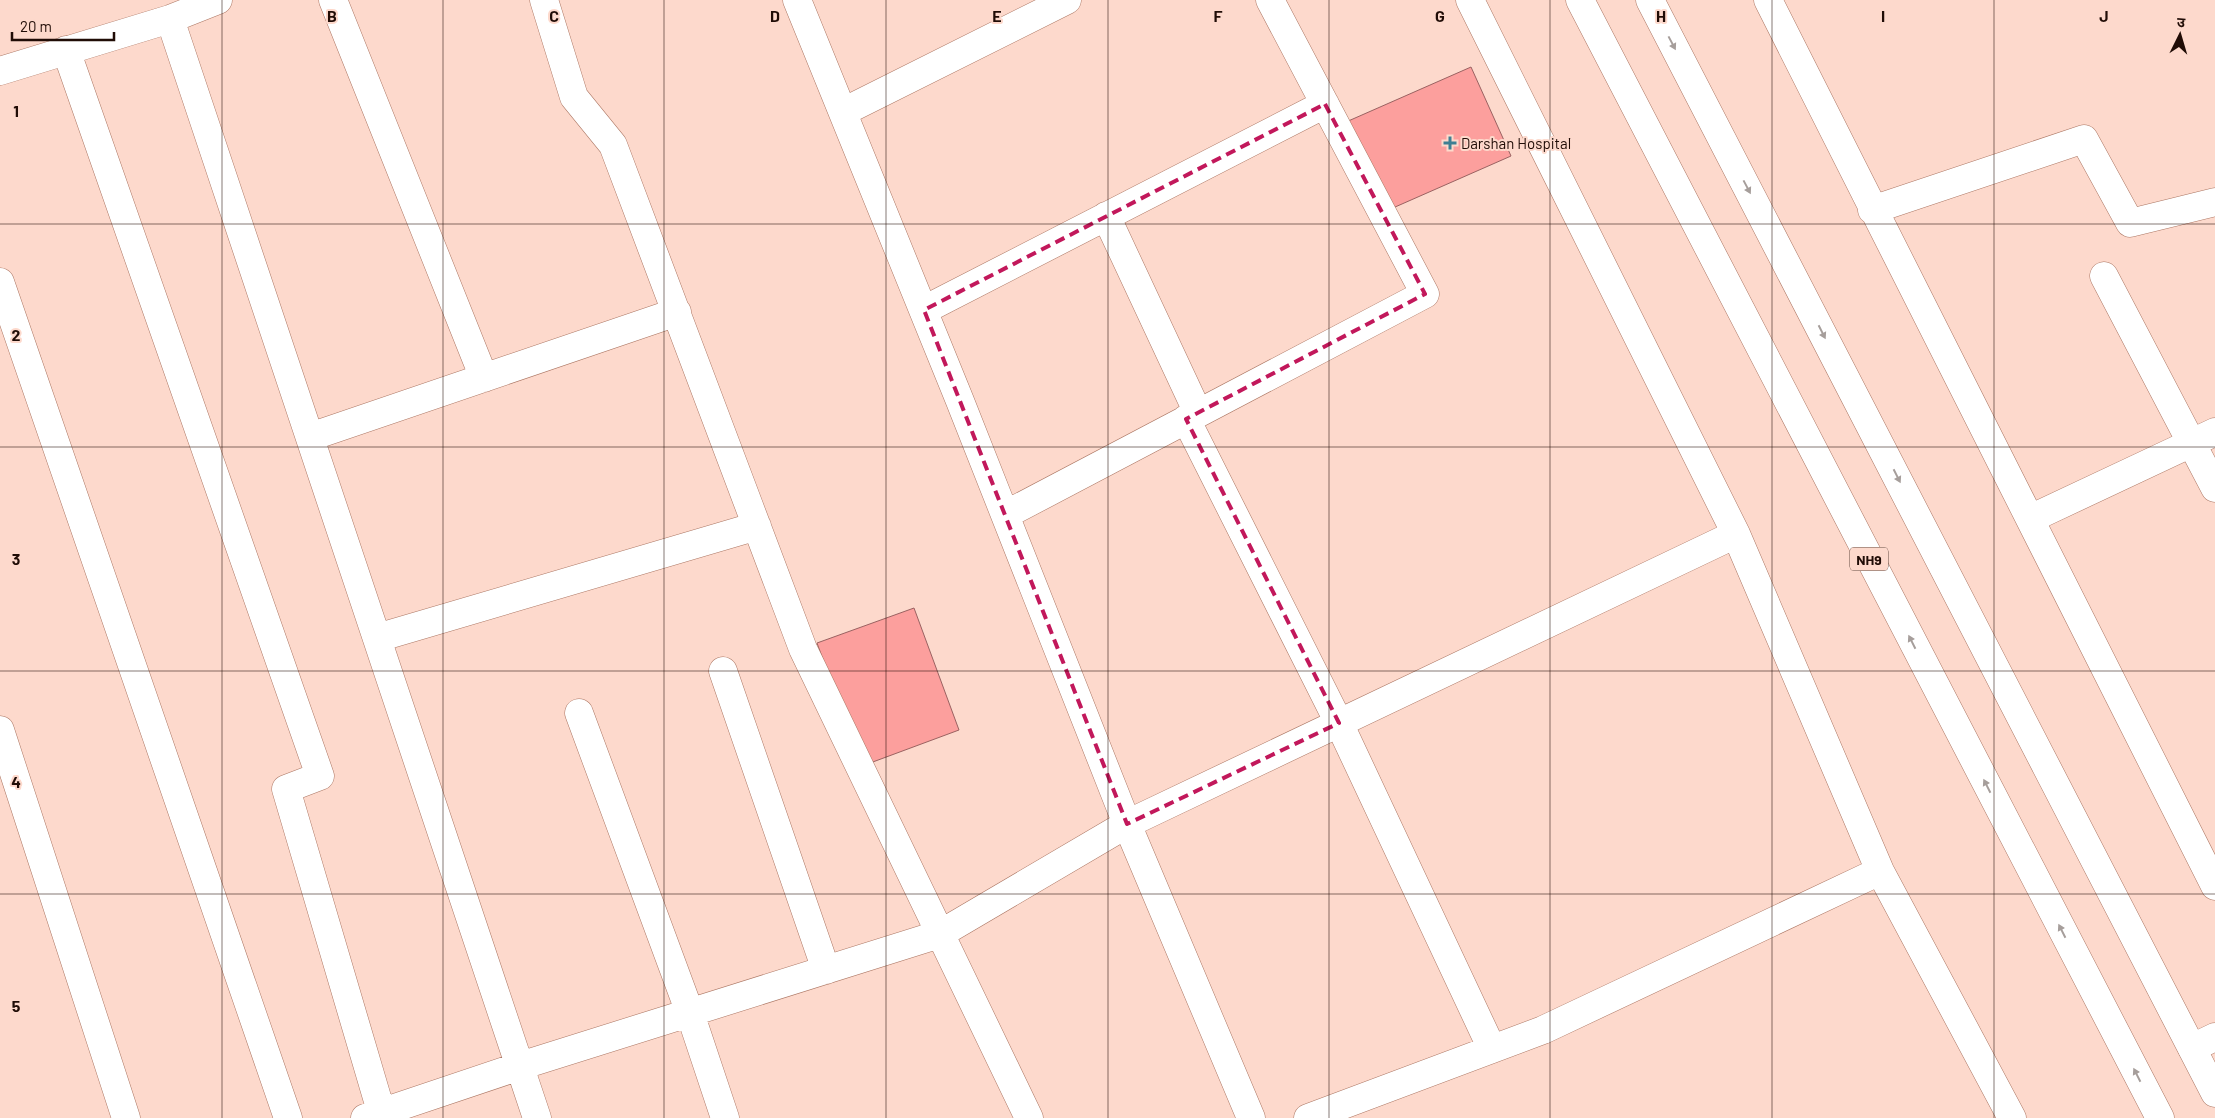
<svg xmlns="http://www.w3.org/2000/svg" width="2215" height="1118" viewBox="0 0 2215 1118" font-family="Barlow,'Noto Sans Devanagari',sans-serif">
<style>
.building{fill:#fc9f9d;stroke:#9a6261}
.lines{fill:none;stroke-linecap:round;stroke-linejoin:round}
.street-casing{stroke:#ac7764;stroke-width:29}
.highway-casing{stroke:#ac7764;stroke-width:29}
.street{stroke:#fff;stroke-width:28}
.highway{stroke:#fff;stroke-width:28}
.oneway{fill:#a69e9b}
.marked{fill:none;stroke:#c2185b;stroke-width:4;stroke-dasharray:10 6;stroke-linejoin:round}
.grid{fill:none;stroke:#200c06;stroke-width:1;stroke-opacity:0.55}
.poi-dot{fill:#3f7f93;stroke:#fdd9cc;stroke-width:2}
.labels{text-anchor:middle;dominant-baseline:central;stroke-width:4;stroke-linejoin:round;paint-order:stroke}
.shield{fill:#fdd9cc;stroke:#624a41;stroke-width:1}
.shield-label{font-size:14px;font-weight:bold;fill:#200c06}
.poi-label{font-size:15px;fill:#200c06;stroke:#fdd9cc;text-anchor:start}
.grid-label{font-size:16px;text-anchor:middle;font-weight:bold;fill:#200c06;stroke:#fdd9cc;stroke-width:4;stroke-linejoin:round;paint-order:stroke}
</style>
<rect width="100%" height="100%" fill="#fdd9cc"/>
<!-- building -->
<path class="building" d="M1471 67 1511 156 1386 211 1346 122Z
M914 608 959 730 862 766 817 643Z"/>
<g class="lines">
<defs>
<path id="street" d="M333 0 484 378
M544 0 574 97 613 145 803 649 1029 1118
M797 0 960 401 1127 824 1251 1118
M1470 0 1736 534 1880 871 2012 1118
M1768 0C1915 297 2066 591 2215 886
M170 19 537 1118
M66 50 320 776 286 789 383 1118
M0 71 170 19 218 0
M843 112 1067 0
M1872 210 2084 139 2130 223 2215 202
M1106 216 1198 413
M2104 276 2215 488
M0 282 288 1118
M924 310 1325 104
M1186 419 1339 723 1492 1049
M310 437 677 312
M1005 515 1425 294 1270 0
M2030 519 2215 432
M377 638 757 526
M723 671 826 970
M579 713 690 1013 725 1118
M0 730 126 1118
M2192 1048 2215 1037
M365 1118 520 1066 940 934 1127 824 1736 534
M1308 1118 1543 1030 1880 871"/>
<path id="highway" d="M1580 0 2160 1118
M1650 0 2215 1093"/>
</defs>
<!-- street casing -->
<use href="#street" class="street-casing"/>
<!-- highway casing -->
<use href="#highway" class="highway-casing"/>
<!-- street -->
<use href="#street" class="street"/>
<!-- highway -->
<use href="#highway" class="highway"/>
</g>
<!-- one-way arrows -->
<defs><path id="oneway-solid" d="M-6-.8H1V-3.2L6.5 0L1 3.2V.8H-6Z" transform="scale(1.25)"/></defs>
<g class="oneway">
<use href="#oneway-solid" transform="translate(1672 43) rotate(62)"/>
<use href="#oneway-solid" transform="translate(1747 187) rotate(62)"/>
<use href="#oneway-solid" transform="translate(1822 332) rotate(63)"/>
<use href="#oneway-solid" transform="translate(1897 476) rotate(63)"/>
<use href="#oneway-solid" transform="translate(1912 642) rotate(-117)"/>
<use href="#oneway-solid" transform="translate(1987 786) rotate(-117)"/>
<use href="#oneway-solid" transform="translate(2062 931) rotate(-117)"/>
<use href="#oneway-solid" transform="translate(2137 1075) rotate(-117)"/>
</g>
<!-- marked area -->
<path class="marked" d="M1325 104 1425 294 1186 419 1339 723 1127 824 924 310Z"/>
<!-- grid -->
<path class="grid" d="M222 0V1118M443 0V1118M664 0V1118M886 0V1118M1108 0V1118M1329 0V1118M1550 0V1118M1772 0V1118M1994 0V1118M0 224H2215M0 447H2215M0 671H2215M0 894H2215"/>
<!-- markers -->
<path class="poi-dot" d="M1447.5 135.5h5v5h5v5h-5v5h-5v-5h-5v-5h5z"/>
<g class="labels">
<!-- shield labels -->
<rect class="shield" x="1850" y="547.5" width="38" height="23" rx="4"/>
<g class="shield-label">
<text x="1869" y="559">NH9</text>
</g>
<!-- poi labels -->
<g class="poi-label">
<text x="1461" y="143">Darshan Hospital</text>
</g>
</g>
<g class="grid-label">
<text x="332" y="22">B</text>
<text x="554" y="22">C</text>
<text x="775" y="22">D</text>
<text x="997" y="22">E</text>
<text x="1218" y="22">F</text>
<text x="1440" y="22">G</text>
<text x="1661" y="22">H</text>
<text x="1883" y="22">I</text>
<text x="2104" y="22">J</text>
<text x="16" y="117">1</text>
<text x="16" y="341">2</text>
<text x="16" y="565">3</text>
<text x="16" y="788">4</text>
<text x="16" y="1012">5</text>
</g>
<!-- north arrow -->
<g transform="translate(2180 35) rotate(5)" stroke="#fdd9cc" stroke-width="4" paint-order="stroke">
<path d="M0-4L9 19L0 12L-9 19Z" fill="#200c06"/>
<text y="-8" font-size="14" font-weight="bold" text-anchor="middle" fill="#200c06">उ</text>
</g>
<!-- scale -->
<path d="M12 32v8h102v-8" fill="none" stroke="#200c06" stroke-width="2.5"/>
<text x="20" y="32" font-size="15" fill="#200c06" stroke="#fdd9cc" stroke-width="4" paint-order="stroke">20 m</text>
</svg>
